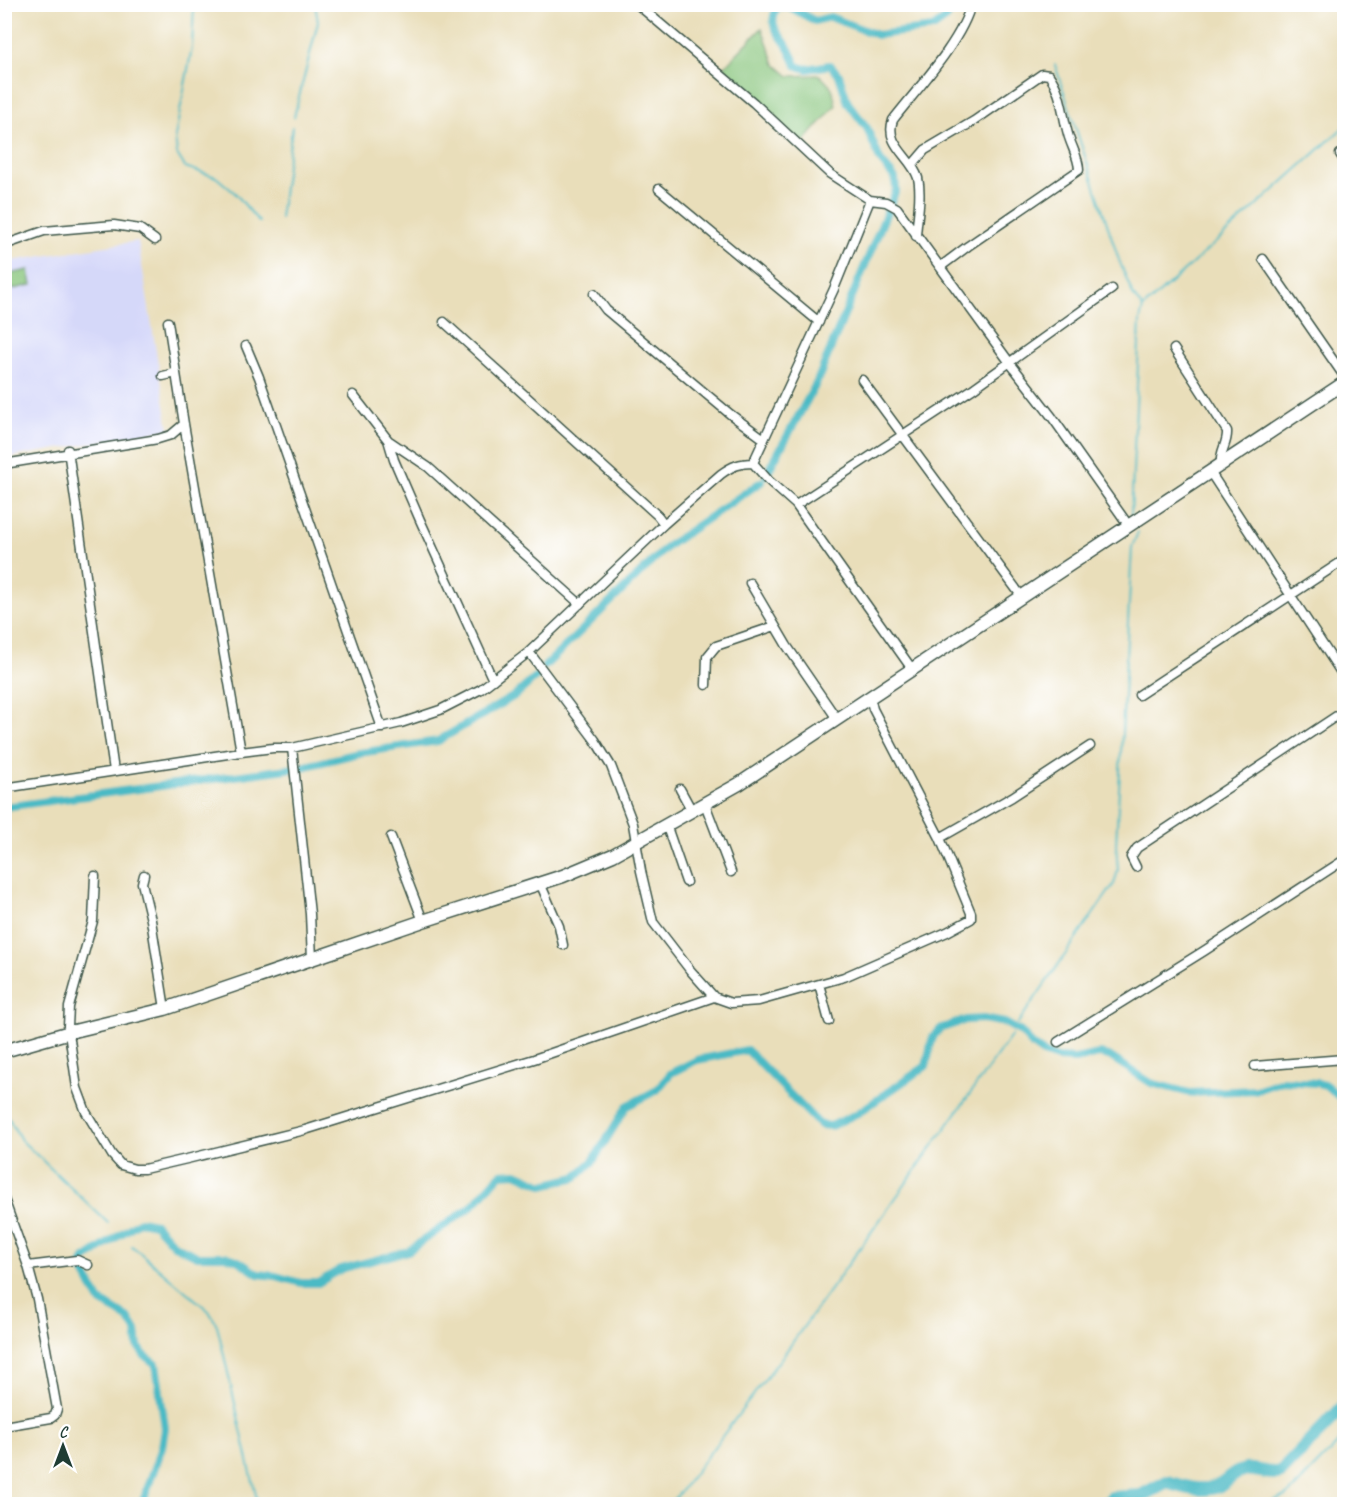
<svg xmlns="http://www.w3.org/2000/svg" width="1349" height="1509" viewBox="0 0 1349 1509" font-family="Caveat,sans-serif">
<style>
.built{fill:#d5d8f9}
.green{fill:#87c57b;stroke:#538158;stroke-width:1.5}
.lines{fill:none;stroke-linecap:round;stroke-linejoin:round}
.stream{stroke:#4cbac5;stroke-width:2}
.canal{stroke:#4cbac5;stroke-width:8}
.river{stroke:#4cbac5;stroke-width:14}
.minor-casing{stroke:#3d5548;stroke-width:11}
.secondary-casing{stroke:#3d5548;stroke-width:15}
.minor{stroke:#fff;stroke-width:8}
.secondary{stroke:#fff;stroke-width:12}
</style>
<rect width="100%" height="100%" fill="#fff"/>
<filter id="ink" filterUnits="userSpaceOnUse"><feTurbulence type="fractalNoise" baseFrequency=".0167" numOctaves="2"/><feDisplacementMap in="SourceGraphic" scale="12" xChannelSelector="R" yChannelSelector="G"/><feConvolveMatrix kernelMatrix="1 2 1 2 8 2 1 2 1" color-interpolation-filters="sRGB"/></filter>
<filter id="wash" filterUnits="userSpaceOnUse"><feTurbulence type="fractalNoise" baseFrequency=".008" numOctaves="4" result="noise"/><feDisplacementMap in="SourceGraphic" scale="24" xChannelSelector="R" yChannelSelector="G"/><feGaussianBlur stdDeviation="1.35" result="paint"/><feColorMatrix in="noise" values="0 0 0 0 0 0 0 0 0 0 0 0 0 0 0 0 0 1.4 0 .05"/><feComposite in="paint" operator="in"/></filter>
<g filter="url(#wash)">
<rect width="100%" height="100%" fill="#e9deba"/>
<!-- built -->
<path class="built" d="M138 241 169 430 5 458V262Z"/>
<!-- green -->
<path class="green" d="M762 28 775 64 789 76 820 75 832 88 836 105 802 144 720 71Z
M29 270 32 285 5 291V275Z"/>
<g class="lines">
<!-- stream -->
<path class="stream" d="M194 4 192 48 175 137 177 154 185 167 216 177 235 193 259 222
M776 4 778 6
M1055 65 1119 260 1133 295 1143 308
M294 117 318 22 315 4
M280 218 292 127
M1131 515 1140 320 1143 308 1344 127
M1018 1023 1114 884 1118 870 1116 845 1132 547 1138 532
M4 1110 21 1140 108 1223
M132 1246 209 1311 217 1325 258 1504
M10 1504H12
M671 1504 782 1357 1012 1035
M1265 1504 1287 1496 1344 1437"/>
<!-- canal -->
<path class="canal" d="M766 475 816 384 896 190 895 178 880 160 867 128 848 103 839 75 830 65 807 69 797 66C793 59 790 51 786 44 776 30 768 24 778 6L790 7 815 21 830 17 877 35 933 28 947 18 951 4
M545 666 669 545 761 482
M4 807 302 767 359 753 438 741 516 695 538 675
M142 1504 162 1447 165 1428 156 1364 144 1355 138 1346 136 1331 128 1318 99 1300 81 1267 85 1259 140 1221 155 1224 174 1245 197 1256H225L237 1260 258 1274 276 1276 301 1283H318L341 1269 408 1251 471 1207 501 1174 516 1173 543 1185 576 1177 593 1161 627 1106 657 1090 671 1073 697 1060 747 1050 820 1125 831 1126 858 1113 926 1066 933 1036 942 1028 966 1020 983 1019 1005 1023 1021 1032 1032 1045 1043 1053 1057 1058 1075 1059 1099 1054 1109 1056 1151 1083 1190 1093 1256 1090 1282 1081 1318 1083 1327 1086 1344 1101"/>
<!-- river -->
<path class="river" d="M1107 1504 1112 1498 1141 1496 1167 1482C1185 1487 1204 1494 1222 1484 1232 1478 1232 1473 1245 1470 1261 1468 1267 1476 1281 1472L1344 1406"/>
</g>
</g>
<g filter="url(#ink)">
<g class="lines">
<defs>
<path id="minor" d="M637 4 754 103 830 174 870 200 886 202 897 208 1010 363 1052 417 1129 526
M1340 154 1344 160
M913 164 925 150 974 121 1042 74 1049 75C1062 93 1062 113 1068 134 1071 146 1079 158 1079 170L968 246 940 267
M659 189 819 322
M916 236C917 218 922 196 918 178 912 157 884 145 893 120 917 89 962 41 971 4
M4 245 44 231 114 225 140 229 155 240
M1263 259 1344 376
M594 294 606 310 730 414 764 439
M168 322 184 424 241 752
M444 322 658 516 664 524
M246 346 259 377 382 728
M1174 349 1227 431C1228 444 1219 451 1221 465
M163 376 176 373
M862 380 1022 597
M353 395 388 440 428 467 580 604
M388 440 394 460 420 520 493 680
M68 450 114 771
M753 463 834 289 870 200
M4 464 158 439 171 435 184 424
M1210 472 1344 677
M796 505 971 390 1112 289
M750 583 787 646 837 719
M529 652 595 740 611 766 633 824 641 871 653 922 690 970 714 997 731 1003 759 1001 844 977 947 932 971 919V913L940 838 873 709 870 697
M706 685 707 657 716 646 775 626
M1139 695 1344 560
M292 748 310 914 312 959
M4 788 241 752 273 748H292L401 723 440 710 481 689 529 652 664 524 721 474C732 466 740 463 753 463L768 480 796 505 912 669
M680 789 692 811
M705 804 731 872
M667 827 686 882
M391 837 423 921
M940 838 1012 797 1090 746
M1136 867 1131 857 1137 848 1344 711
M144 875 142 883 151 920 165 1009
M95 876 93 921 69 1007 68 1026 77 1088 86 1112 112 1155 121 1165 135 1169H144L191 1158 305 1130 534 1059 714 997
M540 883 559 926 563 945
M819 984 829 1021
M1058 1042 1204 951 1344 860
M1255 1066 1344 1059
M4 1199 28 1266 37 1299 57 1409 55 1415 51 1418 4 1426
M28 1266 77 1260 88 1265"/>
<path id="secondary" d="M4 1051 70 1032 165 1009 423 921 563 876 613 855 739 784 1344 383"/>
</defs>
<!-- minor casing -->
<use href="#minor" class="minor-casing"/>
<!-- secondary casing -->
<use href="#secondary" class="secondary-casing"/>
<!-- minor -->
<use href="#minor" class="minor"/>
<!-- secondary -->
<use href="#secondary" class="secondary"/>
</g>
</g>
<!-- margin -->
<rect width="1349" height="1509" fill="none" stroke="#fff" stroke-width="24"/>
<!-- north arrow -->
<g transform="translate(63 1446)" stroke="#ffffff" stroke-width="4.5" paint-order="stroke">
<path d="M0-4.5L10 22L0 15L-10 22Z" fill="#1f3d34"/>
<text y="-9" font-size="16" font-weight="bold" text-anchor="middle" fill="#1f3d34">С</text>
</g>
</svg>
